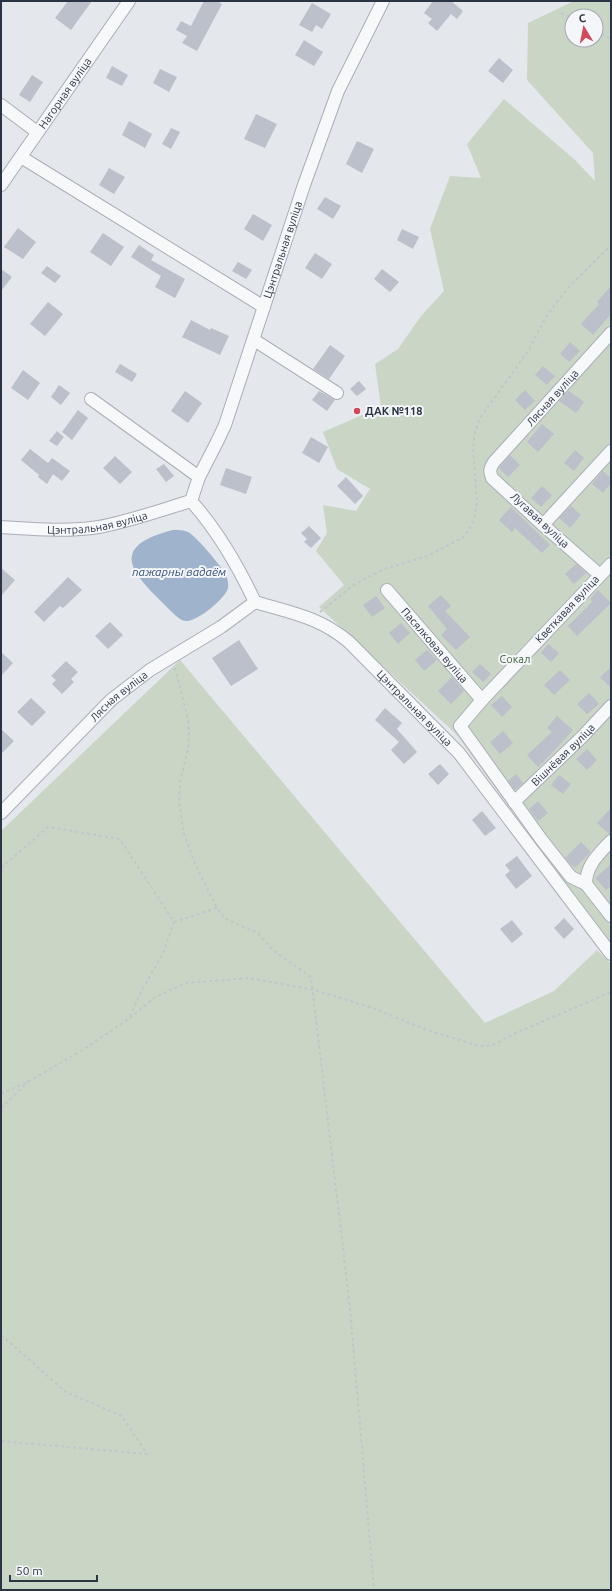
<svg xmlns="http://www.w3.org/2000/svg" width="612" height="1591" viewBox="0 0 612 1591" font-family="Ubuntu,sans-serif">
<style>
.green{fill:#c9d6c5;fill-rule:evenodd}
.water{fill:#9fb4cc}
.building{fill:#bbc0ca}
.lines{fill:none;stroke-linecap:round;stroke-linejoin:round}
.minor-casing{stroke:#a9aeb7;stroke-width:14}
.path{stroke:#c2c5cb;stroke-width:2;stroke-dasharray:3 3;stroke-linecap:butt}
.minor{stroke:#f7f8fa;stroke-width:12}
.poi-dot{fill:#d1495b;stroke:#f4f6f9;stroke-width:1.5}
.labels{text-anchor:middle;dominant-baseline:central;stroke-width:4;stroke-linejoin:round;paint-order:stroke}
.street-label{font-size:11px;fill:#2b3445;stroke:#f4f6f9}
.poi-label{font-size:11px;font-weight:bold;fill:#2b3445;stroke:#f4f6f9;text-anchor:start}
.park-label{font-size:11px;fill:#3f6138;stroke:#f4f6f9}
.water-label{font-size:12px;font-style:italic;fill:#34527a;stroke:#f4f6f9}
</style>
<rect width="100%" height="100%" fill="#e4e7ec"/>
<!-- green -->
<path class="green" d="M574 1H611V946L456 734 319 607 344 585 316 551 327 533 323 505 356 511 370 489 337 469 323 432 381 407 375 364 398 349 421 316 444 291 430 229 450 176 481 178 467 144 504 99 575 160 595 181 593 153 527 80 528 23ZM572 16H596V40H572Z
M180 660 485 1023 554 991 597 950 611 964V1590H1V831Z"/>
<!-- water -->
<path class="water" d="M173 530C179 530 183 530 188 532 196 536 220 565 225 573 227 577 229 583 228 588 226 598 197 622 186 621 182 621 179 618 176 616 143 582 97 549 173 530Z"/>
<!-- building -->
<path class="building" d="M68 1H92L71 30 55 18Z
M204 1H217L222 4 197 51 182 43 187 36 176 30 181 21 191 26Z
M433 1H451L463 11 457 19 451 14 437 31 428 23 432 19 424 13Z
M312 3 331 14 322 29 316 25 312 32 299 25Z
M304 40 323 52 314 66 295 55Z
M499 58 513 70 503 83 488 71Z
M112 66 128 75 122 86 106 78Z
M160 69 177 77 169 92 153 83Z
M32 75 43 82 30 102 19 95Z
M256 114 277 124 265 148 244 139Z
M129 121 152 134 145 148 122 135Z
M171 128 180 132 171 149 162 144Z
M357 141 374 149 362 173 346 164Z
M109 168 125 177 114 194 99 185Z
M325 197 341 206 333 219 317 209Z
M253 214 272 225 263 241 244 229Z
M18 228 36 242 23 259 4 247Z
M402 229 419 237 413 249 397 240Z
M103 233 124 247 111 266 90 252Z
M139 245 154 255 151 260 185 279 175 298 155 287 161 276 131 257Z
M315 253 332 264 322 279 305 268Z
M238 262 252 270 246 279 232 271Z
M47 266 61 276 55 283 41 273Z
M1 269 12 277 1 291Z
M382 269 399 282 390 292 374 279Z
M611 286V314L593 335 581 324 599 304 597 302Z
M48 302 63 314 45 336 30 324Z
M191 320 210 330 211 328 229 336 220 355 182 337Z
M570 342 580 351 569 362 560 354Z
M330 345 345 356 329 379 313 369Z
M120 364 137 374 132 382 115 372Z
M543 366 555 376 547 385 535 375Z
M23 370 40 383 28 400 11 388Z
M359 381 366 389 357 396 350 389Z
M59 385 70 393 61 405 51 397Z
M525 390 535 401 525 410 515 400Z
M185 391 202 403 188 423 171 411Z
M319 391 335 400 327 411 312 400Z
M569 391 584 402 576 413 559 401Z
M78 410 88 418 72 440 62 432Z
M542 424 554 434 538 452 527 442Z
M57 431 64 437 57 446 49 441Z
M311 437 328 447 319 463 302 453Z
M30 449 48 463 52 458 70 471 62 481 53 474 47 484 38 477 39 475 21 460Z
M575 450 584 458 574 471 564 463Z
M510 455 520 465 508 477 499 468Z
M115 456 132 472 120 484 103 468Z
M164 464 174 476 166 482 156 469Z
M226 468 252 477 246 494 220 485Z
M603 471 611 478V483L603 493 592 484Z
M346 477 363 496 355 504 337 486Z
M542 486 552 495 541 507 531 498Z
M571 506 581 515 570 528 559 518Z
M511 507 550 545 542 553 515 528 512 532 499 520Z
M309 526 321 538 311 548 304 542 307 539 301 533Z
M576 564 586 573 574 584 565 574Z
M1 568 15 580 1 596Z
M68 577 82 590 63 608 60 606 44 622 34 612Z
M598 590 611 603 577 636 568 626 593 601 590 599Z
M441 595 451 606 445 611 470 637 456 650 441 635 447 629 428 606Z
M376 596 385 608 372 617 363 605Z
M110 622 123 635 108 649 95 636Z
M401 623 410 633 398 644 389 633Z
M239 640 258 669 231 686 212 658Z
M548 644 559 653 551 662 541 653Z
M427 650 437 660 424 671 415 660Z
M1 652 13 663 1 676Z
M66 661 78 672 71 679 74 682 62 694 52 684 56 680 51 676Z
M480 664 491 674 483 682 472 672Z
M611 667V688L600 677Z
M560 670 570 680 554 695 544 685Z
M452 677 464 691 451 704 438 691Z
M589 693 599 704 587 714 577 704Z
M502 696 512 707 502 717 491 705Z
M31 698 46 712 32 726 17 712Z
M385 708 402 723 397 729 417 752 404 764 391 750 399 742 375 720Z
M557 716 573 730 552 753 538 767 527 755 552 732 547 728Z
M1 729 14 741 1 754Z
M503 731 513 743 500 754 490 742Z
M587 749 597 760 587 770 576 759Z
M440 764 449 774 438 785 428 774Z
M516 774 523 783 515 790 508 781Z
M559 775 571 784 563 794 551 785Z
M538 801 548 813 538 821 529 809Z
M611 808V834H609L597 823Z
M482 811 496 828 485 836 472 820Z
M581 842 591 852 575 868 565 858Z
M517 856 532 876 516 889 505 875 510 871 505 865Z
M611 864V886L606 890 595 878Z
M564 918 574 929 564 939 554 928Z
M512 920 523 934 512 943 500 929Z"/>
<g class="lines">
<defs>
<g id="minor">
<path d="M1 105 37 132"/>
<path d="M21 157 264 307"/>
<path id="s1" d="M1 185 129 1"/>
<path d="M254 340 337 393"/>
<path d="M91 399 199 477"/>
<path id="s2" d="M191 501 199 477 218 440 225 425 304 185 338 91 383 1"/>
<path d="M543 525 611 451"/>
<path id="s3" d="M1 527C34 529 67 532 99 527 131 521 161 510 191 501 218 531 238 566 255 602 292 613 319 617 349 642L459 753 611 954"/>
<path d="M611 564 482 700 460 726 541 839 571 877 586 884 611 916"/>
<path id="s4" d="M600 575 543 525 492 478C489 471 490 468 494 462L611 333"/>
<path id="s5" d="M387 590 482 700"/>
<path id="s6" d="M514 802 583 736 611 706"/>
<path id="s7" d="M1 813 111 700 150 670 221 627 255 602"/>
<path d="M586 884C586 865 599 854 611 841"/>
</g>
</defs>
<!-- minor casing -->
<use href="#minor" class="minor-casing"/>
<!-- path -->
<path class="path" d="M561 13 572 18
M596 31 611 39
M320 612 355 584 384 569 428 556 465 536 474 520 477 503 473 448 475 432 480 418 528 351 547 315 567 289 611 245
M175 668 188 719 189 733 188 749 180 782 179 803 184 834 195 864 217 908 224 918 258 933 274 951 311 977 350 1308 374 1590
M1 868 48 827 120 839 174 922 162 955 140 994 130 1017
M174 922 217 908
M1 1094 31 1080 81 1051 130 1018 155 997 186 983 249 978 314 990 370 1007 427 1030 479 1046 493 1045 516 1033 611 992
M1 1108 29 1081
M1 1335 66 1392 122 1416 147 1454 1 1441"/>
<!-- minor -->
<use href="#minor" class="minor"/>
</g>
<!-- markers -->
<circle class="poi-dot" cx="357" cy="411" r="4"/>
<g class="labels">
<!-- street labels -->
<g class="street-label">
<text stroke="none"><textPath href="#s1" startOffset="112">Нагорная вуліца</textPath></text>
<text stroke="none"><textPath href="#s2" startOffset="268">Цэнтральная вуліца</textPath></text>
<text stroke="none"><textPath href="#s4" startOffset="249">Лясная вуліца</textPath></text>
<text transform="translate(540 520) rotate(43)">Лугавая вуліца</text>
<text stroke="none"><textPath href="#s3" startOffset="97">Цэнтральная вуліца</textPath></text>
<text transform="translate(567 609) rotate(-47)">Кветкавая вуліца</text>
<text stroke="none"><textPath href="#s5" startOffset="73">Пасялковая вуліца</textPath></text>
<text stroke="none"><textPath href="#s7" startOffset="166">Лясная вуліца</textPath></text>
<text stroke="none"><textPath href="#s3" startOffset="510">Цэнтральная вуліца</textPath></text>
<text stroke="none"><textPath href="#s6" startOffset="68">Вішнёвая вуліца</textPath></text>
</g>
<!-- poi labels -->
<g class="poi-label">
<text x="365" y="411">ДАК №118</text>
</g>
<!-- park labels -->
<g class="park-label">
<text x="515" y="659">Сокал</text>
</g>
<!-- water labels -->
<g class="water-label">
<text x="179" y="571">пажарны вадаём</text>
</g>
</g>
<!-- border -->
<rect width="612" height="1591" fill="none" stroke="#2b3445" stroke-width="4"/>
<!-- north arrow -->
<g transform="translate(584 28) rotate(350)"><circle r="19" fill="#f4f6f9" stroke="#a4a8b1"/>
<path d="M0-3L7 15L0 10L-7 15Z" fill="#d1495b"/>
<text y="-6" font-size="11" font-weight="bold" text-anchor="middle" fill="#2b3445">С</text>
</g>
<!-- scale -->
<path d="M10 1575v6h87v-6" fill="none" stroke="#2b3445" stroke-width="2"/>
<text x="16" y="1575" font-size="12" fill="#2b3445" stroke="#f4f6f9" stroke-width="3" paint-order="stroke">50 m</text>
</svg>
